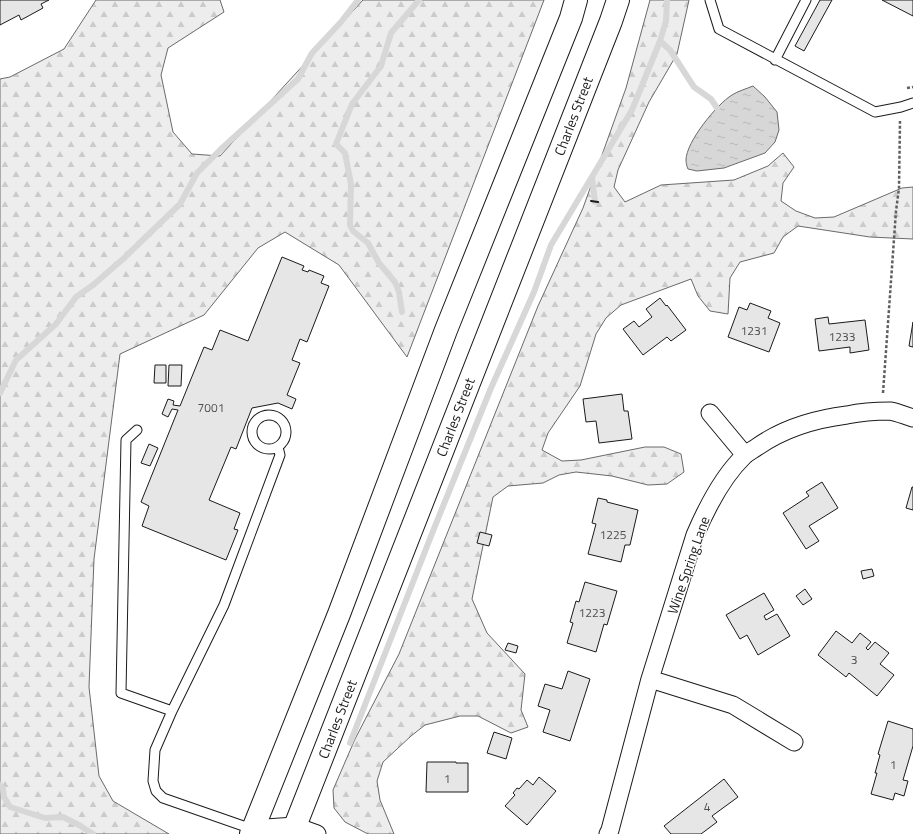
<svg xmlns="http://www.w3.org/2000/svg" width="913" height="834" viewBox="0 0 913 834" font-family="'Titillium Web',sans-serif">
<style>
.forest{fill:url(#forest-firs);stroke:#6a6a6a}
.water{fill:url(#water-ripples);stroke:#6a6a6a}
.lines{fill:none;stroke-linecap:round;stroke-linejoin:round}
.stream{stroke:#d7d7d7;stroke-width:6}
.building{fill:#e6e6e6;stroke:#1a1a1a}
.lane-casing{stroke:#1a1a1a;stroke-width:11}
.street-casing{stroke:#1a1a1a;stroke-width:19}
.primary-casing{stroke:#1a1a1a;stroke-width:24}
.path{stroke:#5f5f5f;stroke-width:2.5;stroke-dasharray:3 2;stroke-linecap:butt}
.lane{stroke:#fff;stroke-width:9}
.street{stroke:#fff;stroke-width:17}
.primary{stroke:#fff;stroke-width:22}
.wall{stroke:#1a1a1a;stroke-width:2}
.labels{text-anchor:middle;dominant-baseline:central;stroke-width:3;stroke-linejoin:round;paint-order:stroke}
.number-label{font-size:12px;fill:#4d4d4d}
.street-label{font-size:14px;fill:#1a1a1a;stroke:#fff}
</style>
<defs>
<pattern id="forest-firs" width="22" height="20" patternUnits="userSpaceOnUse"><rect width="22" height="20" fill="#ededed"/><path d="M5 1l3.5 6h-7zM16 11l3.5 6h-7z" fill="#cbcbcb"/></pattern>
<pattern id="water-ripples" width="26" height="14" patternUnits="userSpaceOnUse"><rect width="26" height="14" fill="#d7d7d7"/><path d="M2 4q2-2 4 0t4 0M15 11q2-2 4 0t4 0" fill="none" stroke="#b8b8b8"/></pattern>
</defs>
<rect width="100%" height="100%" fill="#fff"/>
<!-- forest -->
<path class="forest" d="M96 0H220L224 12 168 48 161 75 173 132 192 154 220 156 363 0H544L407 357 339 265 285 232 258 248 204 315 120 354 94 559 89 687 99 776 113 801 169 834H0V79L10 77 64 49Z
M650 0H689L677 54 649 102 618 170 614 187 625 202 661 185 734 180 768 166 783 153 794 167 783 183 781 201 796 211 815 218 834 217 902 188 913 187V239L870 237 798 226 783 237 774 253 740 262 730 278 728 314 710 311 698 296 691 279 621 305 606 318 596 334 580 386 548 433 542 450 562 461 581 460 645 447H664L681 454 684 472 667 484 648 485 612 476 576 472 559 475 543 483 508 486 493 497 472 599 487 633 525 674 521 710 528 727 511 733 478 716H460L425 725 411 736 383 762 377 781 380 800 394 834H368L345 822 334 808 333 790 355 739 399 654 538 306 583 208 626 88Z"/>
<!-- water -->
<path class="water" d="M753 86 765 97 777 112 779 130 775 142 765 153 724 168 697 171 688 169C687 167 686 163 686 160 686 142 717 104 732 95 738 91 746 89 753 86Z"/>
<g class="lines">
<!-- stream -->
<path class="stream" d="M660 41 670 50 694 87 711 99 717 108
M592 177 595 202
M402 312 399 292 395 282 379 263 368 243 353 231 350 225 351 184 345 153 336 144 352 104 381 66 391 33 419 0
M0 393 16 360 56 324 76 297 93 285 123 259 180 204 197 173 221 149 298 79 312 53 341 22 358 0
M350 743 433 531 491 388 534 292 551 245 632 110 660 41 666 21 667 0
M0 785 3 789 4 797 10 807 45 818 63 817 79 825 93 834"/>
</g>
<!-- building -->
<path class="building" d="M0 0H49L41 4 43 8 21 20 19 15 0 25Z
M820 0H832L804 51 795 46Z
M882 0H913V16Z
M282 257 304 266 302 270 308 272 309 270 324 276 321 283 329 286 307 342 300 339 292 360 300 363 287 395 296 399 292 409 278 403 252 408 236 449 231 447 209 500 240 513 234 529 238 530 226 560 142 526 149 506 141 502 178 410 172 409 168 417 162 414 168 399 174 401 173 405 180 406 204 347 212 350 220 330 248 341Z
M660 298 666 306 667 305 686 330 671 341 667 337 643 355 623 329 634 321 639 327 652 317 646 309Z
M750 303 771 311 768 318 780 323 769 352 728 337 739 307 747 310Z
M828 317 829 324 865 320 869 350 850 353V347L819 351 815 319Z
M913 322V347L909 346Z
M155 365H166V383H154Z
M169 365H182L181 386H168Z
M622 394 624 411H628L632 439 599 443 596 421 586 422 583 399Z
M149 444 158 448 150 466 141 463Z
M822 482 838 508 809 526 819 541 806 549 783 513 809 496 806 492Z
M912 487H913V510L906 508Z
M598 498 607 500V502L638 510 630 545H625L621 562 588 554 596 524 592 523Z
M480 532 492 535 489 546 477 543Z
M872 569 874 576 863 579 861 571Z
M585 582 617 591 607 625 604 624 596 652 567 643 573 623 570 622 576 601 579 602Z
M805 589 812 599 803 605 796 596Z
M764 593 774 610 764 616 766 620 777 614 790 636 758 655 747 635 740 639 726 615Z
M836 631 852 643 860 633 871 642 866 648 868 650 875 642 889 653 880 664 894 675 877 696 849 673 846 677 818 655Z
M508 643 518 646 516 653 505 650Z
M568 671 590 679 570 741 543 732 550 710 538 706 545 684 562 689Z
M888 721 913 729V746L903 780 908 781 904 796 895 793 893 800 871 794 877 773H875L880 755 878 754Z
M494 732 512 738 506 759 487 753Z
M427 762H456V763H468V792H426Z
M539 777 556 791 527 825 505 806 515 795 513 793 517 788 519 789 527 780 533 785Z
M724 779 738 797 712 816 717 822 701 834H671L664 826Z"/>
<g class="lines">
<defs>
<path id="lane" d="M710 0 719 29 875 112 901 107 913 103
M775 60 806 0
M252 432a17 17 0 1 1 34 0a17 17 0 1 1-34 0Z
M137 430 126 440 121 693 172 711
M252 829 163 798 156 791 153 781 155 750 172 711 224 605 280 455 278 447"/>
<path id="street" d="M710 413 745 455
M650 679 733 705 794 742
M252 829 295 826 317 834
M608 834 610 830 650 679 695 535C707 507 722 477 744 456 748 452 753 450 757 447 784 428 815 419 847 415 861 412 875 411 890 411 897 412 906 416 913 418"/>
<path id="primary" d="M251 834 339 614 446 330 571 18 576 0
M292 834 611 21 618 0"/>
</defs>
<!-- lane casing -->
<use href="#lane" class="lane-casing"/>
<!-- street casing -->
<use href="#street" class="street-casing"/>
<!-- primary casing -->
<use href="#primary" class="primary-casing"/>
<!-- path -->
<path class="path" d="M907 88 913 87
M883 393 896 211 899 188 900 121"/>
<!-- lane -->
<use href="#lane" class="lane"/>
<!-- street -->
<use href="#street" class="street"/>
<!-- primary -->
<use href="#primary" class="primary"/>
<!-- wall -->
<path class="wall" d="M591 201 598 202"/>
</g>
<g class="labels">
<!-- number labels -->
<g class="number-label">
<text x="754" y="330">1231</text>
<text x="842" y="336">1233</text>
<text x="211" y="407">7001</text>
<text x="613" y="534">1225</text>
<text x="592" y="612">1223</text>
<text x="854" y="659">3</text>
<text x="893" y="764">1</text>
<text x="447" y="778">1</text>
<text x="707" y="806">4</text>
</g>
<!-- street labels -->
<g class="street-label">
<text transform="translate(573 116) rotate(-69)">Charles Street</text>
<text transform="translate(455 417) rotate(-69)">Charles Street</text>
<text transform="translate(688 565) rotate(-71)">Wine Spring Lane</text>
<text transform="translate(337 719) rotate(-69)">Charles Street</text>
</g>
</g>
</svg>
